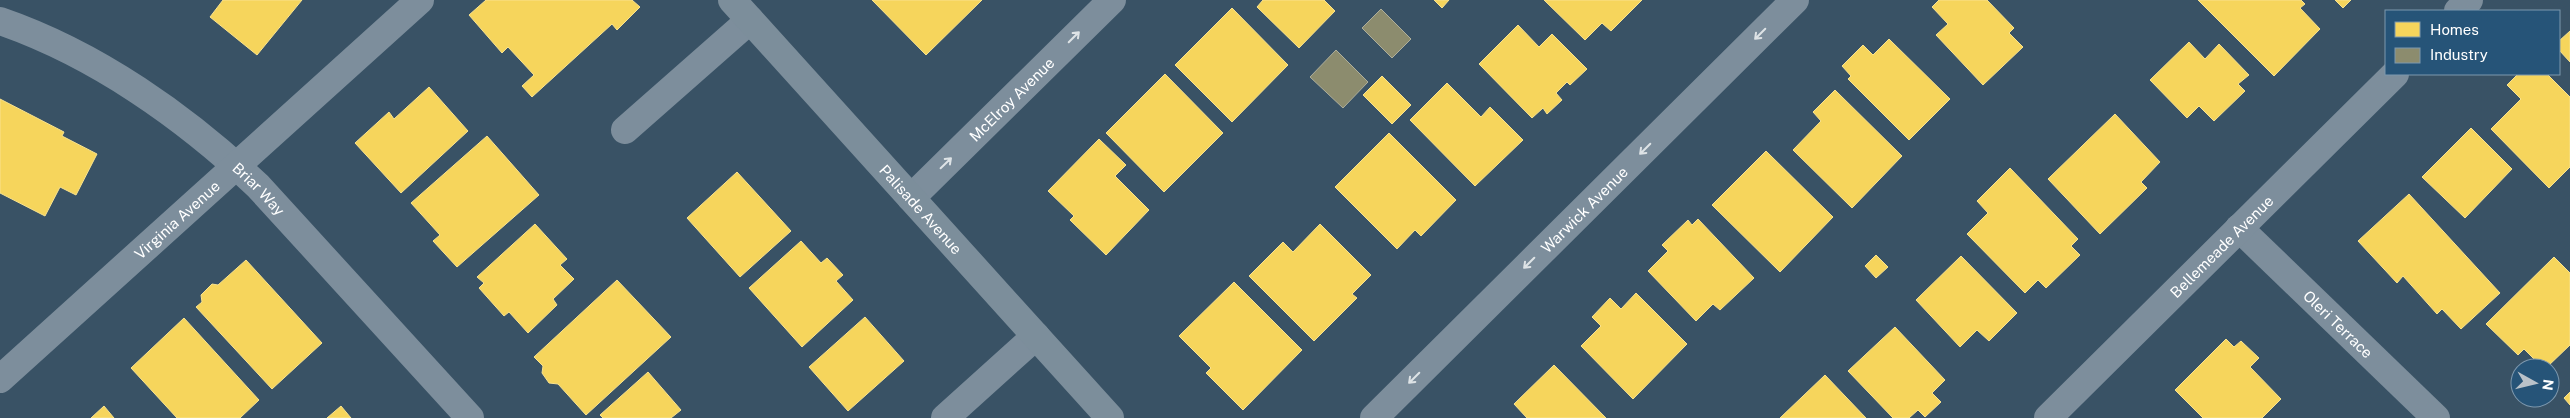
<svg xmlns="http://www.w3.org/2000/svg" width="2570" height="418" viewBox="0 0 2570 418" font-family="'Public Sans',sans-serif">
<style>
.homes{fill:#f6d55c;stroke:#f9e28d}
.industry{fill:#8c8c6e;stroke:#aeae9a}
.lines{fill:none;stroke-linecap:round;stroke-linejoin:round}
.minor{stroke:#7d8e9c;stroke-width:28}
.major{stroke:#7c8e9b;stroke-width:28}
.oneway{stroke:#dee3e6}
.labels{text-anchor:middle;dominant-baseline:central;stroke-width:5;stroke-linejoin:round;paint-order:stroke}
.street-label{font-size:15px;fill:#fff;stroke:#265478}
</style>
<rect width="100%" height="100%" fill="#395265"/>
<!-- homes -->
<path class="homes" d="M223 0H302L257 55 210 17Z
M486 0H632L640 7 617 30 612 24 532 97 522 86 534 75 508 47 502 53 469 15Z
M872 0H982L926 55Z
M1263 0H1324L1335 11 1299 48 1257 7Z
M1434 0H1449L1442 8Z
M1544 0H1642L1611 31 1602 23 1585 40Z
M1939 0H1987L2014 28 2009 33 2023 47 1983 85 1936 35 1948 24 1932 7Z
M2198 0H2301L2305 4 2300 8 2320 29 2274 76Z
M2335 0H2351L2343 8Z
M1232 8 1288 65 1232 122 1175 65Z
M1518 25 1539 47 1552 34 1587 69 1570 85 1567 82 1556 93 1562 100 1547 114 1543 108 1532 118 1479 64Z
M2570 31V62L2559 50V41Z
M1889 39 1950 99 1909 140 1848 79 1851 76 1842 66 1863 45 1873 55Z
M2189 42 2205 59 2219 44 2249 75 2238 84 2245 91 2214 121 2199 106 2187 118 2150 80Z
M1165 74 1223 133 1164 192 1106 133Z
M2518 74H2547L2570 97V167L2549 188 2491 129 2521 99 2507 85Z
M1382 76 1411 105 1392 124 1363 95Z
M1447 83 1481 117 1490 107 1523 140 1475 186 1410 120Z
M429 87 468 131 401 193 355 143 389 112 394 119Z
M1835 90 1902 156 1852 208 1793 150 1821 121 1813 112Z
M0 99 64 132 62 136 97 154 76 195 60 187 45 216 0 193Z
M2115 114 2160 162 2141 182 2147 188 2100 234 2048 179Z
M2471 128 2512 169 2465 218 2422 177Z
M1389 133 1456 200 1421 236 1415 230 1397 249 1335 187Z
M487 136 539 195 457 267 433 241 440 235 411 203Z
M1099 139 1126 165 1115 176 1149 210 1106 255 1070 220 1074 216 1048 191Z
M1766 151 1833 217 1780 272 1712 205Z
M2010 168 2078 239 2071 246 2080 255 2046 288 2038 280 2025 293 1967 234 1988 213 1977 201Z
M737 172 791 231 740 277 687 218Z
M2409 194 2500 293 2461 329 2442 309 2437 314 2403 276 2397 283 2358 241Z
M1698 219 1754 278 1720 310 1713 304 1696 321 1648 271 1668 251 1662 245 1688 220 1692 225Z
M535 224 567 259 560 265 574 279 553 299 557 305 528 333 509 312 504 316 479 288 484 283 477 277Z
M1320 224 1371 275 1352 294 1357 298 1314 341 1249 276 1283 242 1293 252Z
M801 241 821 263 827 258 843 275 836 281 853 300 802 347 749 288Z
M1876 255 1888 267 1876 278 1865 266Z
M1961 256 2017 313 1989 341 1977 330 1960 347 1916 300Z
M2554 257 2570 273V345L2546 368H2543L2524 349 2518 355 2486 324Z
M246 260 322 343 272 389 196 307 202 302 201 295 212 284 218 285Z
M617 280 671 337 586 415 558 384 549 383 542 373 543 366 534 357Z
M1234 282 1302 350 1243 410 1206 373 1211 368 1179 336Z
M1636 293 1687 344 1633 399 1581 346 1601 326 1592 317 1610 298 1621 309Z
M865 317 904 361 848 411 809 367Z
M184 318 259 400 240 418H177L131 368Z
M1895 327 1945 380 1932 393 1941 402 1925 417 1918 410 1909 418H1893L1848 371Z
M2226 339 2234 347 2241 341 2259 358 2250 367 2281 399 2262 418H2203L2175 390Z
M1554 365 1606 418H1527L1514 404Z
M648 372 681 410 671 418H603L600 415Z
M1825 375 1866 418H1780Z
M2570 392V405L2564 398Z
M104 406 114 418H91Z
M341 406 351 418H327Z"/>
<!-- industry -->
<path class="industry" d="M1381 9 1411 39 1392 58 1362 28Z
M1336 50 1368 82 1343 108 1310 77Z"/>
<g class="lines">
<!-- minor -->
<g class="minor">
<path d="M2458 11 2469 0"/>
<path id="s1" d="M0 21C96 54 185 117 258 186L470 418"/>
<path d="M625 130 750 20"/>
<path id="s2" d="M911 198 1112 0"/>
<path id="s3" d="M2239 228 2436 418"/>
<path id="s4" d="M0 379 420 0"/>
<path d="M945 418 1036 336"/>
<path id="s5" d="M1374 418 1795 0"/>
<path id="s6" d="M2048 418 2395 74"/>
</g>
<!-- major -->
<path class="major" id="s7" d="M732 0 1110 418"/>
</g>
<!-- one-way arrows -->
<defs><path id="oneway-shaft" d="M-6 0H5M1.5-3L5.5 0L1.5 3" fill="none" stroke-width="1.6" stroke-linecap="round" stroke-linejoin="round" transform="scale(1.25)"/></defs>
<g class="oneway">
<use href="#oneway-shaft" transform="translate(1760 34) rotate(135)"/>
<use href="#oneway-shaft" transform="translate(1074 37) rotate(-45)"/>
<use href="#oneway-shaft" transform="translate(1645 149) rotate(135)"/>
<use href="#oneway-shaft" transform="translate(946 163) rotate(-44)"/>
<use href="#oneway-shaft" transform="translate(1529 263) rotate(135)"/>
<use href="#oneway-shaft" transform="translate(1414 378) rotate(135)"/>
</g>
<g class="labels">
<!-- street labels -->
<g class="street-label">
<text stroke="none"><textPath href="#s2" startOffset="141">McElroy Avenue</textPath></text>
<text stroke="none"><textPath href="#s1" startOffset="311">Briar Way</textPath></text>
<text stroke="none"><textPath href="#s7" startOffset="282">Palisade Avenue</textPath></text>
<text stroke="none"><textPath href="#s5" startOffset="296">Warwick Avenue</textPath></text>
<text stroke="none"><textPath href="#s4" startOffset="238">Virginia Avenue</textPath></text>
<text stroke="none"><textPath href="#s6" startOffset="244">Bellemeade Avenue</textPath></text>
<text stroke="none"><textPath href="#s3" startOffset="138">Oleri Terrace</textPath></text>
</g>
</g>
<!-- legend -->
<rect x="2385" y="10" width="175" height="65" fill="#265478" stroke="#7d98ae"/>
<rect x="2395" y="22" width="25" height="15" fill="#f6d55c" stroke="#7d98ae"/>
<text x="2430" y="35" font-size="15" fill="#ffffff">Homes</text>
<rect x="2395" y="48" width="25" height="15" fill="#8c8c6e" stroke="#7d98ae"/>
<text x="2430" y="60" font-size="15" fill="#ffffff">Industry</text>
<!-- north arrow -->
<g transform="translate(2535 383) rotate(98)"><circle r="24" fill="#265478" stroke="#7d98ae"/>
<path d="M0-4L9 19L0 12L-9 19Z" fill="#bac2c9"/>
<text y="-8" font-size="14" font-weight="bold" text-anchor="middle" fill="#ffffff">N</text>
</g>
</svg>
